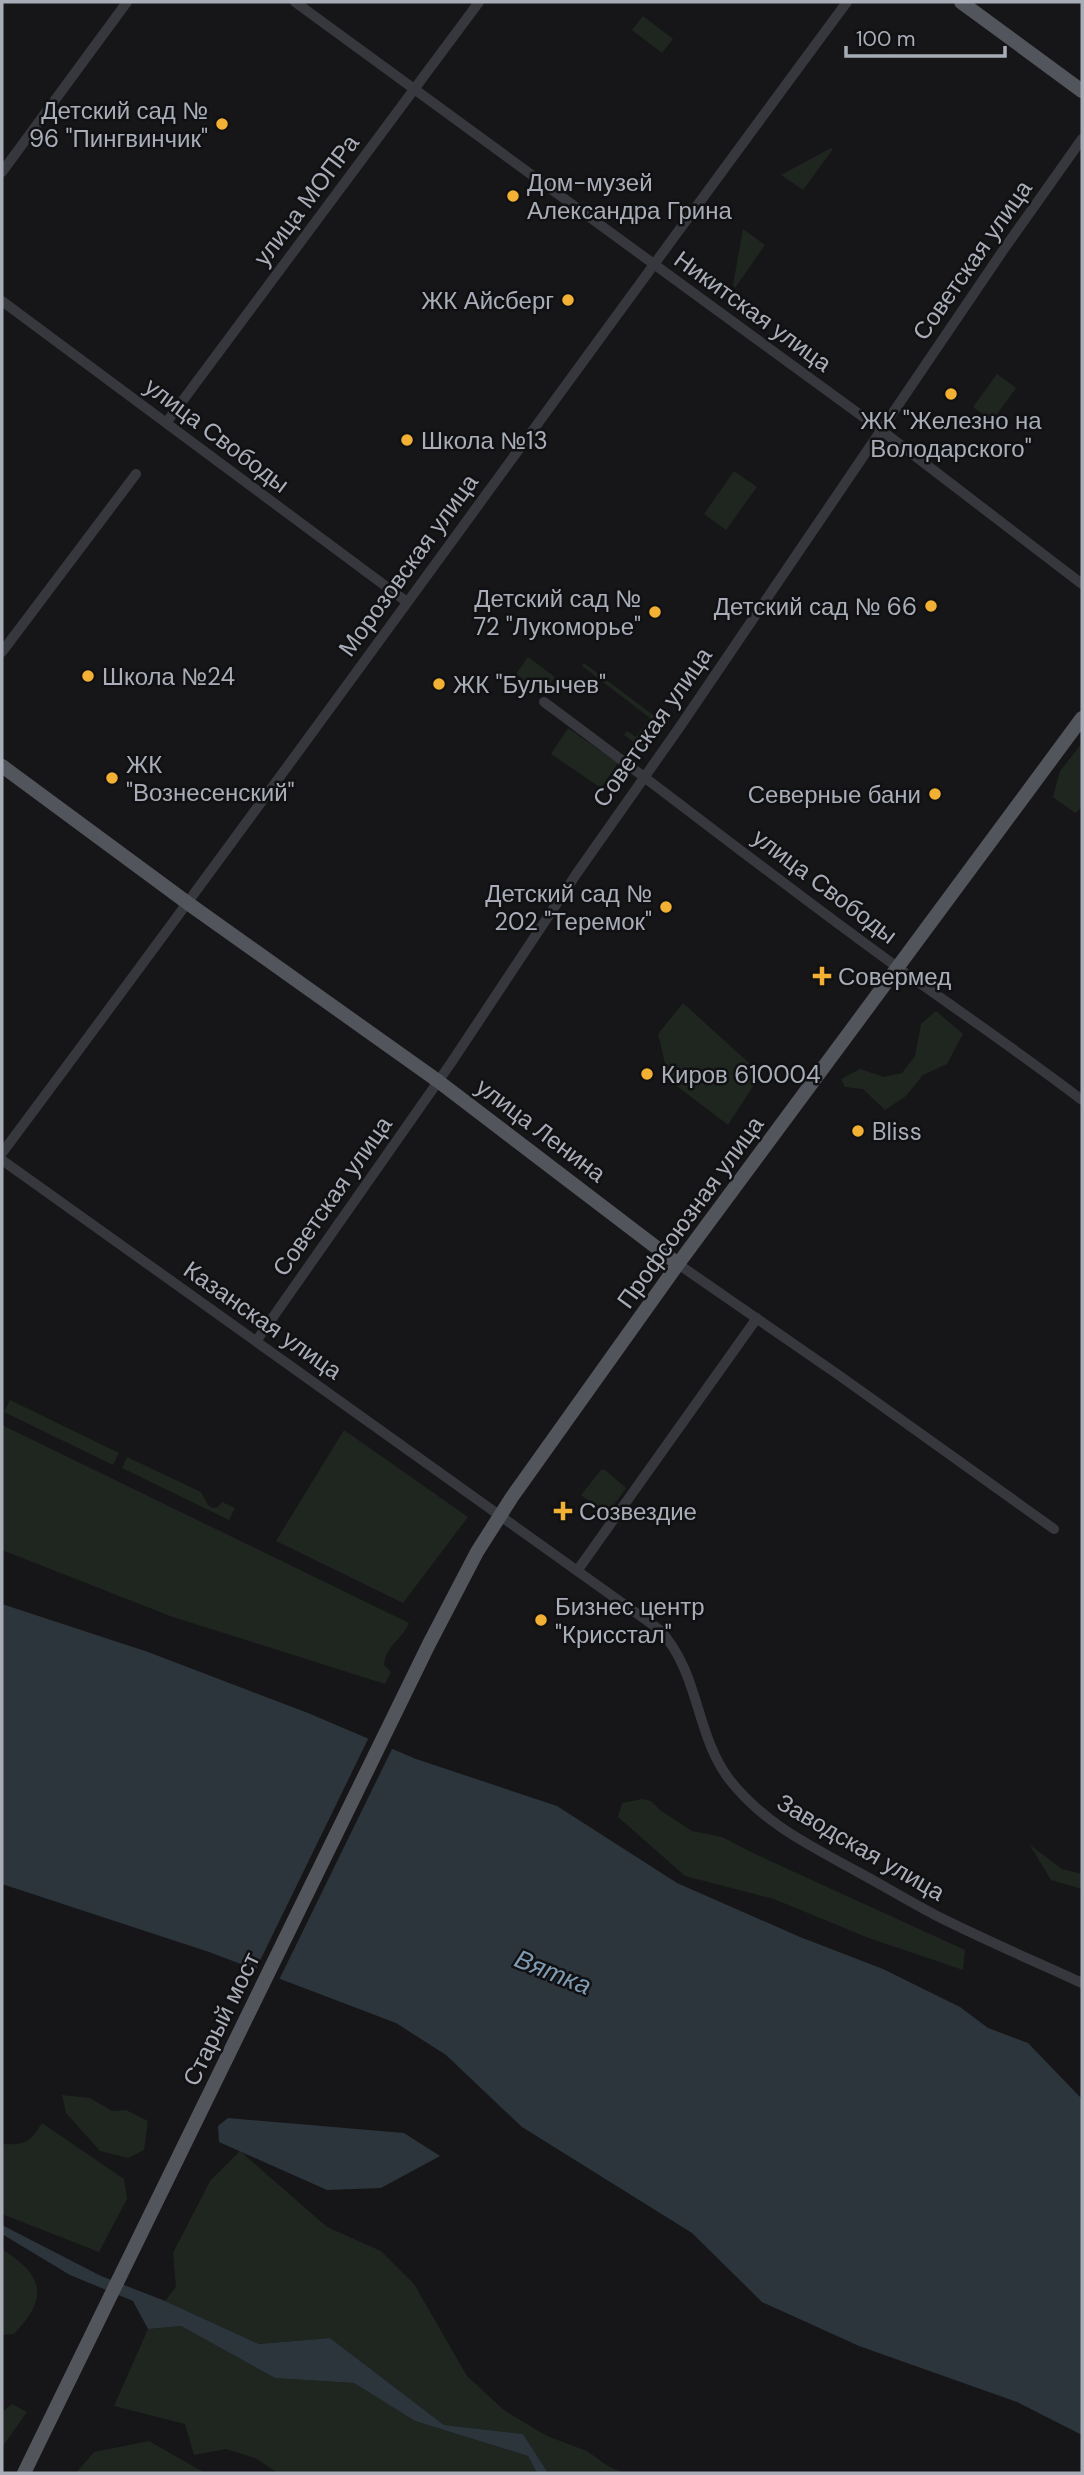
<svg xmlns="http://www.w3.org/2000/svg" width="1084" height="2475" viewBox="0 0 1084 2475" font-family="'DM Sans',sans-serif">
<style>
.green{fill:#1e261f}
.water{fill:#2c353c}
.pier{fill:#161618}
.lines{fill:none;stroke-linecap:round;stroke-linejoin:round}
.minor{stroke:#37383d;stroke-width:10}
.major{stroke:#53555c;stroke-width:14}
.poi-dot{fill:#f2b134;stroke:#111113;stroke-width:2.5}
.labels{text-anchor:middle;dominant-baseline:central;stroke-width:5;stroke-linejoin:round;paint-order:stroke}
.poi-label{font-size:24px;fill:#a8adb8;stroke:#111113;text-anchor:start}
.street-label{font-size:24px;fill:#a8adb8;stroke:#111113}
.water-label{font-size:26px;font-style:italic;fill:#7f9bb3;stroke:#111113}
</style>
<rect width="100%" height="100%" fill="#161618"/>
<!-- green -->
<path class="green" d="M643 16 673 39 662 53 632 30Z
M831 148 833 149 803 190 781 175Z
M743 229 765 245 735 288 733 285Z
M997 374 1016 388 992 421 973 407Z
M734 471 757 487 726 530 704 514Z
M528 657 555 677 543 694 516 674Z
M584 663 661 721 642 748 624 735 627 731 636 737 650 718 582 666Z
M568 728 618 763 601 788 551 754Z
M1082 743V807L1075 813 1053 797 1060 771Z
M683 1003 761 1074 728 1125 669 1080 658 1034Z
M936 1011 963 1034 947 1064 923 1075 906 1096 885 1110 863 1089 845 1087 841 1079 860 1069 884 1077 902 1073 915 1056 921 1024Z
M10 1400 119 1453 113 1465 4 1412Z
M2 1425 409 1623C402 1640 386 1645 384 1665L391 1672 385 1684 170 1616 2 1550Z
M344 1430 468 1517 403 1603 276 1541Z
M127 1457 201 1492 208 1505 213 1508 218 1507 222 1502 235 1508 229 1520 122 1468Z
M601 1470H605L626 1488 609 1512H604L581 1495Z
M642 1799 651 1801 660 1810 692 1831 722 1837 755 1854 965 1950 963 1970 866 1937 774 1899 685 1876 618 1817 622 1803Z
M1030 1845 1062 1869 1082 1874V1889L1051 1880Z
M62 2095 90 2098 112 2111 126 2110 148 2121 144 2150 128 2158 100 2151 66 2113Z
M42 2123 124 2179 127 2199 99 2252 2 2214V2144C26 2145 29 2143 42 2123Z
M240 2151 327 2227 381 2251 414 2284 467 2376 505 2411 547 2436 587 2451 608 2466 624 2473H548L523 2434 444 2425 330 2338 259 2344 165 2301 176 2287 173 2253 210 2181Z
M2 2249C44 2276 49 2297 14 2334L2 2335Z
M181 2326 275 2378 354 2383 415 2421 528 2456 537 2473H278L255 2458 226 2449 194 2455 185 2424 114 2406 148 2329Z
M12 2404 27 2412 3 2446 2 2412Z
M149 2441 205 2473H76L94 2452Z"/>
<!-- water -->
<path class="water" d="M2 1604 148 1652 308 1713 416 1759 557 1806 677 1883 800 1937 883 1969 960 2007 988 2028 1028 2043 1082 2099V2435L1017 2402 859 2346 762 2302 692 2233 522 2127 446 2055 396 2023 209 1952 2 1884Z
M228 2118 404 2133 440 2156 381 2188 327 2190 219 2142 218 2126Z
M2 2225 101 2276 165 2301 259 2344 330 2338 444 2425 523 2434 548 2473H537L528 2456 415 2421 354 2383 275 2378 181 2326 148 2329 133 2301 70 2275 2 2234Z"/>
<!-- pier -->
<path class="pier" d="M370 1735 394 1745 278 1982 254 1973Z"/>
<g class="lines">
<!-- minor -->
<path class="minor" d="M295 2 881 430 1082 584
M2 172 127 2
M2 301 407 602
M166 423 479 2
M2 652 136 474
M544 702C662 789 778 881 897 967 959 1011 1022 1054 1082 1100
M2 1153C287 772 564 384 847 2
M2 1160 660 1630C700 1674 695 1734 729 1779 763 1823 809 1845 858 1872 884 1886 910 1902 937 1916 985 1940 1034 1961 1082 1983
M678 1264 840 1376 1054 1529
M257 1340 451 1063 577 873 679 728 1004 249 1082 139
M577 1571 757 1318"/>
<!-- major -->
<path class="major" d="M961 2 1082 91
M2 766 189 904 438 1081 678 1264
M24 2473 429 1644 477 1552 512 1497 678 1264 1082 718"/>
</g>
<!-- markers -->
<g class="poi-dot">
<circle cx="222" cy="124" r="7"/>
<circle cx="513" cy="196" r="7"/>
<circle cx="568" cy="300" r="7"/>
<circle cx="951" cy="394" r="7"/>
<circle cx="407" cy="440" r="7"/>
<circle cx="931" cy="606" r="7"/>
<circle cx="655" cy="612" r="7"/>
<circle cx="88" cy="676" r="7"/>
<circle cx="439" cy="684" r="7"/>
<circle cx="112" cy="778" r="7"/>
<circle cx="935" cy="794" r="7"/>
<circle cx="666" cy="907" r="7"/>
<path d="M818.5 965.5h7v7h7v7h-7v7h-7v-7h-7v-7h7z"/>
<circle cx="647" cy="1074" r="7"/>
<circle cx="858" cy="1131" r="7"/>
<path d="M559.5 1500.5h7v7h7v7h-7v7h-7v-7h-7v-7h7z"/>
<circle cx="541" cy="1620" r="7"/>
</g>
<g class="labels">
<!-- poi labels -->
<g class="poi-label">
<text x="208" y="110" text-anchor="end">Детский сад №<tspan x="208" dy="28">96 "Пингвинчик"</tspan></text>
<text x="527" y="182">Дом-музей<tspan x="527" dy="28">Александра Грина</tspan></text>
<text x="554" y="300" text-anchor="end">ЖК Айсберг</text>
<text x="951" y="420" text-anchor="middle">ЖК "Железно на<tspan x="951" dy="28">Володарского"</tspan></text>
<text x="421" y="440">Школа №13</text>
<text x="641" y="598" text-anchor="end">Детский сад №<tspan x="641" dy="28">72 "Лукоморье"</tspan></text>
<text x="917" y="606" text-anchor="end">Детский сад № 66</text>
<text x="102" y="676">Школа №24</text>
<text x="453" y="684">ЖК "Булычев"</text>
<text x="126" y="764">ЖК<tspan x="126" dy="28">"Вознесенский"</tspan></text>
<text x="921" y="794" text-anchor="end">Северные бани</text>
<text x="652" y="893" text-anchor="end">Детский сад №<tspan x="652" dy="28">202 "Теремок"</tspan></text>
<text x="838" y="976">Совермед</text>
<text x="661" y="1074">Киров 610004</text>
<text x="872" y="1131">Bliss</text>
<text x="579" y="1511">Созвездие</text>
<text x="555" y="1606">Бизнес центр<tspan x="555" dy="28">"Крисстал"</tspan></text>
</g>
<!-- street labels -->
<g class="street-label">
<text transform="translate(306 200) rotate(-53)">улица МОПРа</text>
<text transform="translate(972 260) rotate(-55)">Советская улица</text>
<text transform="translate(753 311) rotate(36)">Никитская улица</text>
<text transform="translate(217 435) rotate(37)">улица Свободы</text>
<text transform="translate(408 565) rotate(-54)">Морозовская улица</text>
<text transform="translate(652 727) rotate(-55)">Советская улица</text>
<text transform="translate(825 886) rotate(37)">улица Свободы</text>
<text transform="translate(541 1130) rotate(37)">улица Ленина</text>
<text transform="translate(332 1196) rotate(-55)">Советская улица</text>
<text transform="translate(690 1212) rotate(-54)">Профсоюзная улица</text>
<text transform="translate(263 1320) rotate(35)">Казанская улица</text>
<text transform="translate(861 1847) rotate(30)">Заводская улица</text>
<text transform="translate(221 2019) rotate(-64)">Старый мост</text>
</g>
<!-- water labels -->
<g class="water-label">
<text transform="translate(553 1972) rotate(22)">Вятка</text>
</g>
</g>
<!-- border -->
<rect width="1084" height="2475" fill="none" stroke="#a8adb8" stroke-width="7"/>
<!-- scale -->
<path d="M846 46v10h159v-10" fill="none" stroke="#a8adb8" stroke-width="3.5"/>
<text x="856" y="46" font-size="21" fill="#a8adb8" stroke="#111113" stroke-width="5" paint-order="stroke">100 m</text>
</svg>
